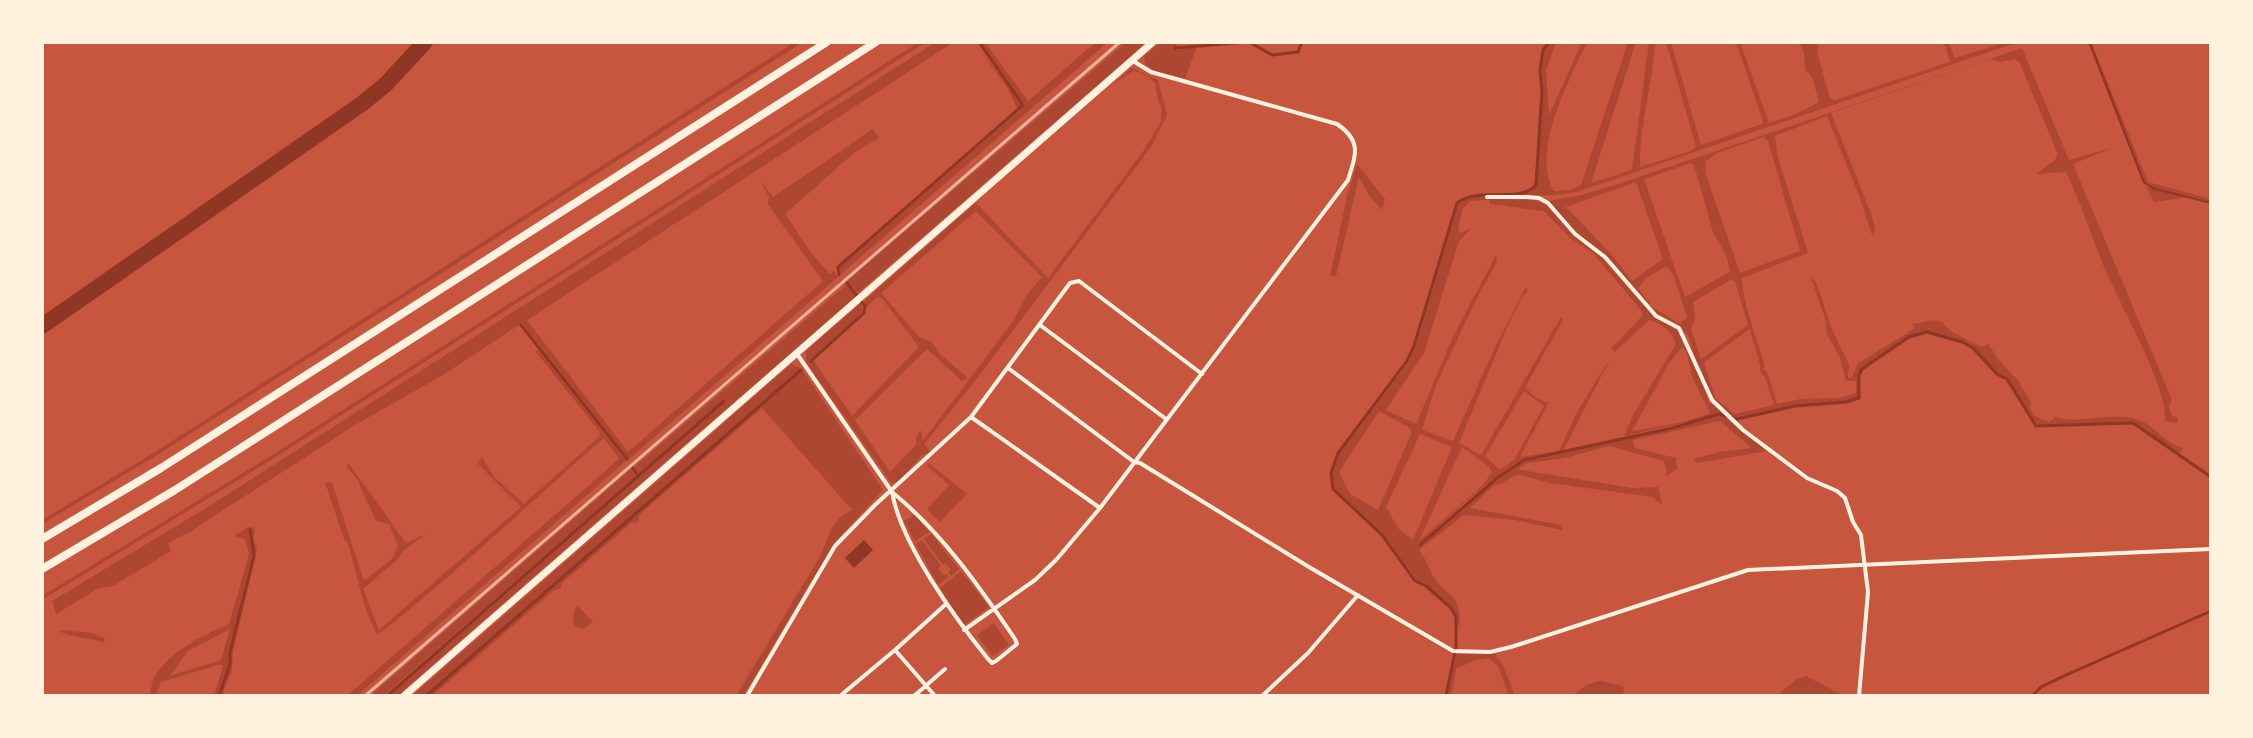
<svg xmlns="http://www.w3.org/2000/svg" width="2253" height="738" viewBox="0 0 2253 738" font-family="Montserrat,sans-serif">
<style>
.green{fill:#ae4732;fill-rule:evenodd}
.water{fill:#8f3625}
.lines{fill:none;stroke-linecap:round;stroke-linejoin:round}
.stream{stroke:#8f3625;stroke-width:3}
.river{stroke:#8f3625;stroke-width:16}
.minor{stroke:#fff3e0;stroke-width:4}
.primary{stroke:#fff3e0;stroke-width:7}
.motorway{stroke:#fff3e0;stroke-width:8}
.rail{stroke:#e9b49f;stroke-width:3}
</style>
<rect width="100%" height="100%" fill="#c8553d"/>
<!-- green -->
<path class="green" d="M795 42H803L157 455 42 524V520L155 452Z
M919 42H926L271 460 42 600V596L269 457Z
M936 42H954L527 320 628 452 823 281 768 204 769 197 760 180 773 197 873 129 879 138 854 153 785 214 811 253 830 274 834 271 838 277 629 459 522 323 443 375 355 425 191 531 168 543 171 551 113 586 97 589 56 614 52 601 211 505Z
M974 42 1017 97 1021 105 1018 110 1008 89Z
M980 42H985L1028 101 1089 48 1098 42H1108L841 274 839 268 1025 105Z
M1126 42H1147L858 293 847 281Z
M1161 42H1177L1176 50 1197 47 1185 78 1156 72 1145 64 1144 56Z
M1551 42H1556L1546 71 1549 115 1582 42H1587C1570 78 1530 153 1554 191L1570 190 1581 185 1628 42H1636L1591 183 1632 170 1649 42H1655C1653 84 1639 125 1640 167L1691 151 1696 147 1666 42H1671L1701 145 1762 124 1763 121 1736 42H1740L1769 123 1796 114 1819 102 1812 77 1805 70 1804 53 1799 42H1818V55L1830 98 1835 100 1950 62 1944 42H1948L1955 58 2007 42H2018L1577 192 1557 195 1491 196C1501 193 1525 197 1537 186L1543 91 1542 72 1544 51Z
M2091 42 2148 182 2211 199V202L2153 187 2145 182Z
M2022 48 2069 160 2112 148 2073 164 2172 400 2169 406 2171 415 2178 418 2177 423 2165 421C2168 392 2129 320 2115 291 2096 253 2085 211 2066 172L2036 174 2054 161 2058 155 2020 63 2015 59 2001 62 1990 59 1831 113 1872 216 1875 230 1872 235 1860 198 1827 116 1775 136 1778 158 1808 253 1742 278C1741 296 1759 347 1765 366L1763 369 1767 372 1777 404 1800 399 1839 398 1856 393V381H1846L1840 358 1827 334 1825 318 1811 278 1816 282 1832 329 1849 365 1848 377H1852L1858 363 1914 329 1912 324 1933 320 1942 322 1950 331 1981 347 1988 344 2002 364 2017 379 2031 402 2029 407 2035 416 2049 422 2055 417C2081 425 2109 411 2136 419 2154 424 2163 443 2183 448L2179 455 2133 423 2037 426 2008 379 1997 374 1974 347 1962 342 1928 331 1909 337 1862 369 1858 375 1859 398C1819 409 1776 403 1737 419 1706 402 1699 367 1688 336L1681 328 1656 313 1607 257 1575 231 1548 201 1582 195 1621 183ZM1764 137 1768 141 1800 251 1740 273 1707 178 1705 162 1717 153ZM1691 163 1694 165 1713 232 1727 257 1730 272 1685 297 1644 179ZM1636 182 1663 259 1632 281 1611 254 1566 207ZM1667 266 1674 277 1687 317 1680 324 1653 308 1638 288 1646 278ZM1730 280 1735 281 1748 325 1701 359 1691 329 1695 319 1693 302ZM1750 329 1760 364V371L1765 377 1774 405 1735 414 1715 398 1704 362Z
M1132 68 1158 80 1167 115 1151 147 979 376 924 444 931 452 921 456 899 481 892 484 806 362V351L861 303 863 313 859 318 810 360 814 361 852 416 919 347 881 297H877L867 307 864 301 976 203 1048 278 1142 153 1161 122 1162 108 1158 101 1155 83 1146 75 1134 71 1111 85ZM976 211 1042 277 1027 295 1013 321 923 441 921 430 916 437V445L890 472 855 420 927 349 962 381 968 378 941 355 932 342 919 337 881 293Z
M1357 164 1385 199 1382 210 1369 196 1359 177 1336 276H1330L1348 192Z
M2146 187 2187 197 2154 202Z
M1471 196H1485L1486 200 1470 201 1462 210 1458 231 1460 233 1471 229 1459 241 1424 353 1386 410 1416 424 1453 337 1496 255 1497 262 1475 302 1436 385 1422 430 1453 441 1496 345 1526 287 1528 291 1522 297 1509 323 1459 443 1481 455 1561 317 1563 320 1526 386C1528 393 1541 402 1549 402L1520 457 1559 451 1577 412 1611 357 1564 449 1567 451C1553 454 1537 454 1524 459 1503 467 1435 527 1419 546L1497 478 1524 461 1672 428 1720 415 1725 416 1767 451 1697 463 1693 459 1720 452 1752 448 1720 421 1633 440 1635 448 1676 458 1677 469 1666 476V468L1663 461 1609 446 1565 458 1527 463 1518 469 1521 470 1632 488 1658 487 1662 505 1653 497 1550 483 1520 475C1511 474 1504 485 1494 485L1470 508 1562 525V530L1515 520 1463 515C1451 527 1434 537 1419 550 1425 558 1427 563 1431 572 1443 598 1463 590 1459 627L1452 607 1416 580 1383 534 1334 488 1332 473 1339 454 1409 362 1416 346 1458 204ZM1524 391 1544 406 1514 460 1500 470 1485 456ZM1379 411 1408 427 1412 432 1378 510 1350 494 1339 472ZM1420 434 1452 447 1413 540 1398 528 1386 507ZM1462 447 1488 466 1492 472 1483 485 1419 541Z
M1489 199 1534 200 1546 205 1576 236 1603 259 1650 312 1678 331 1688 348 1709 402 1724 414 1624 436 1633 415 1676 344C1672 331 1661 323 1649 320L1615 352 1611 349 1643 315 1641 310 1593 253 1570 238 1544 211 1490 204ZM1682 347 1686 351 1693 379 1710 413 1685 422 1632 431 1668 365Z
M846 285 856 296 397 696H389L726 401 724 400 639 474 634 467Z
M538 349 626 461 357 696H347L619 459 604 438C528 504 456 574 377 635L366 610 348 544 344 539 325 482 332 483 364 581 393 558 398 546 389 524 376 521 357 479 346 466 349 464 406 543 426 534 403 551 398 559 363 589 379 630 521 507 478 464 482 457 494 477 524 504 599 437 600 432 536 352Z
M791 364 801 368 883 490 835 542 743 696H736L818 560 832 528 840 517 852 510 762 408 639 515V522L631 523 562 583 561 588 553 591 432 696H428L799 371 425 696H412Z
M929 463 967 494 940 522 927 509 949 485 927 466Z
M631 469 636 477 383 696H370Z
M915 515 929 532 915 541 904 521Z
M250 526 255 530 253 539 257 548 233 652 232 670 222 696H220L231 664V652L255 556Z
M248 527 253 556 229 652V664L218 696H214L223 666 221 664 161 682 155 696H148C153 689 150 684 154 678 169 651 202 636 229 624L249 554 245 539 234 536ZM230 629 221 660 170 676 188 651Z
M931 534 959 569 951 576 948 572 951 570 946 563 943 565 924 539Z
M922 540 941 566 938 569 943 575 947 574 949 577 938 585 916 544Z
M961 571 989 607 964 625 940 588Z
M577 605 593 622 583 629 574 625 573 615Z
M994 623 1009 645 992 656 977 635Z
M63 630 93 633 105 639 104 643C89 636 74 639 59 631Z
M1494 653 1503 665 1515 696H1509L1498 666 1488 658 1475 660 1456 669 1451 696H1447L1455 654Z
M1806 676 1844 696H1777L1795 680Z
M1602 681 1622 686 1625 690 1622 694 1572 696 1588 684Z"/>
<!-- water -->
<path class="water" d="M2088 42H2091L2145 182 2153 187 2211 202V204L2152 189 2143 183Z
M864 540 873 550 854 568 845 558Z"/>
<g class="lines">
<!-- stream -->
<path class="stream" d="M1249 42 1272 55 1298 52 1302 42
M1175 48 1247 42
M839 275 838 267 1023 105 979 42
M521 325 627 459
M811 361 864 313 865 306 847 283
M632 467 638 476
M1420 545 1497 478 1524 460 1672 428 1719 414 1737 419 1795 406 1846 402 1859 398V375L1862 369 1909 337 1927 332 1962 342 1973 348 1997 374 2007 379 2036 426 2133 423 2211 477
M219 696 230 664V652L254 556 250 529
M387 696 724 401
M426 696 801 370
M1446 696 1456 647V617L1451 608 1426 586 1415 581 1382 535 1333 489 1331 473 1338 453 1407 361 1414 346 1457 203C1479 186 1519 204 1536 185L1542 91 1540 71 1543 50 1549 42
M2032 696 2041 687 2066 675 2211 611"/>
<!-- river -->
<path class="river" d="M42 326 363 103 386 84 425 42"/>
<!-- minor -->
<path class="minor" d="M1487 197H1527L1539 198 1548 203 1575 234 1605 257 1656 316 1679 328 1712 400 1743 430 1807 478 1837 491 1845 498 1853 522 1861 535 1868 592 1859 696
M1040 325 1166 419
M797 354 892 492C901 544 955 618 988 659L992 663 996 661 1017 644 1015 639C979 586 942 533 892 492
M1008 368 1134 462 1140 463 1309 567 1453 651 1490 652 1511 647 1748 570 2211 549
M971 417 1100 508
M964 630 1035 580 1056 560 1100 508 1348 180C1356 154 1362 141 1337 124L1151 72 1133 61
M895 650 935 696
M747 696 835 546 875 505 971 417 1070 283 1079 281 1202 374
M840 696 895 650 946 604
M914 696 945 669
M1262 696 1308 653 1358 595"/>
<!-- primary -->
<path class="primary" d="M404 696 1153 42"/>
<!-- motorway -->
<path class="motorway" d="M42 539 161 468 827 42
M42 569 175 490 876 42"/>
<!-- rail -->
<path class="rail" d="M365 696 1120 42"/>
</g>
<!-- border -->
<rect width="2253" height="738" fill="none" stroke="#fff3e0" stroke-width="88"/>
</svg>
